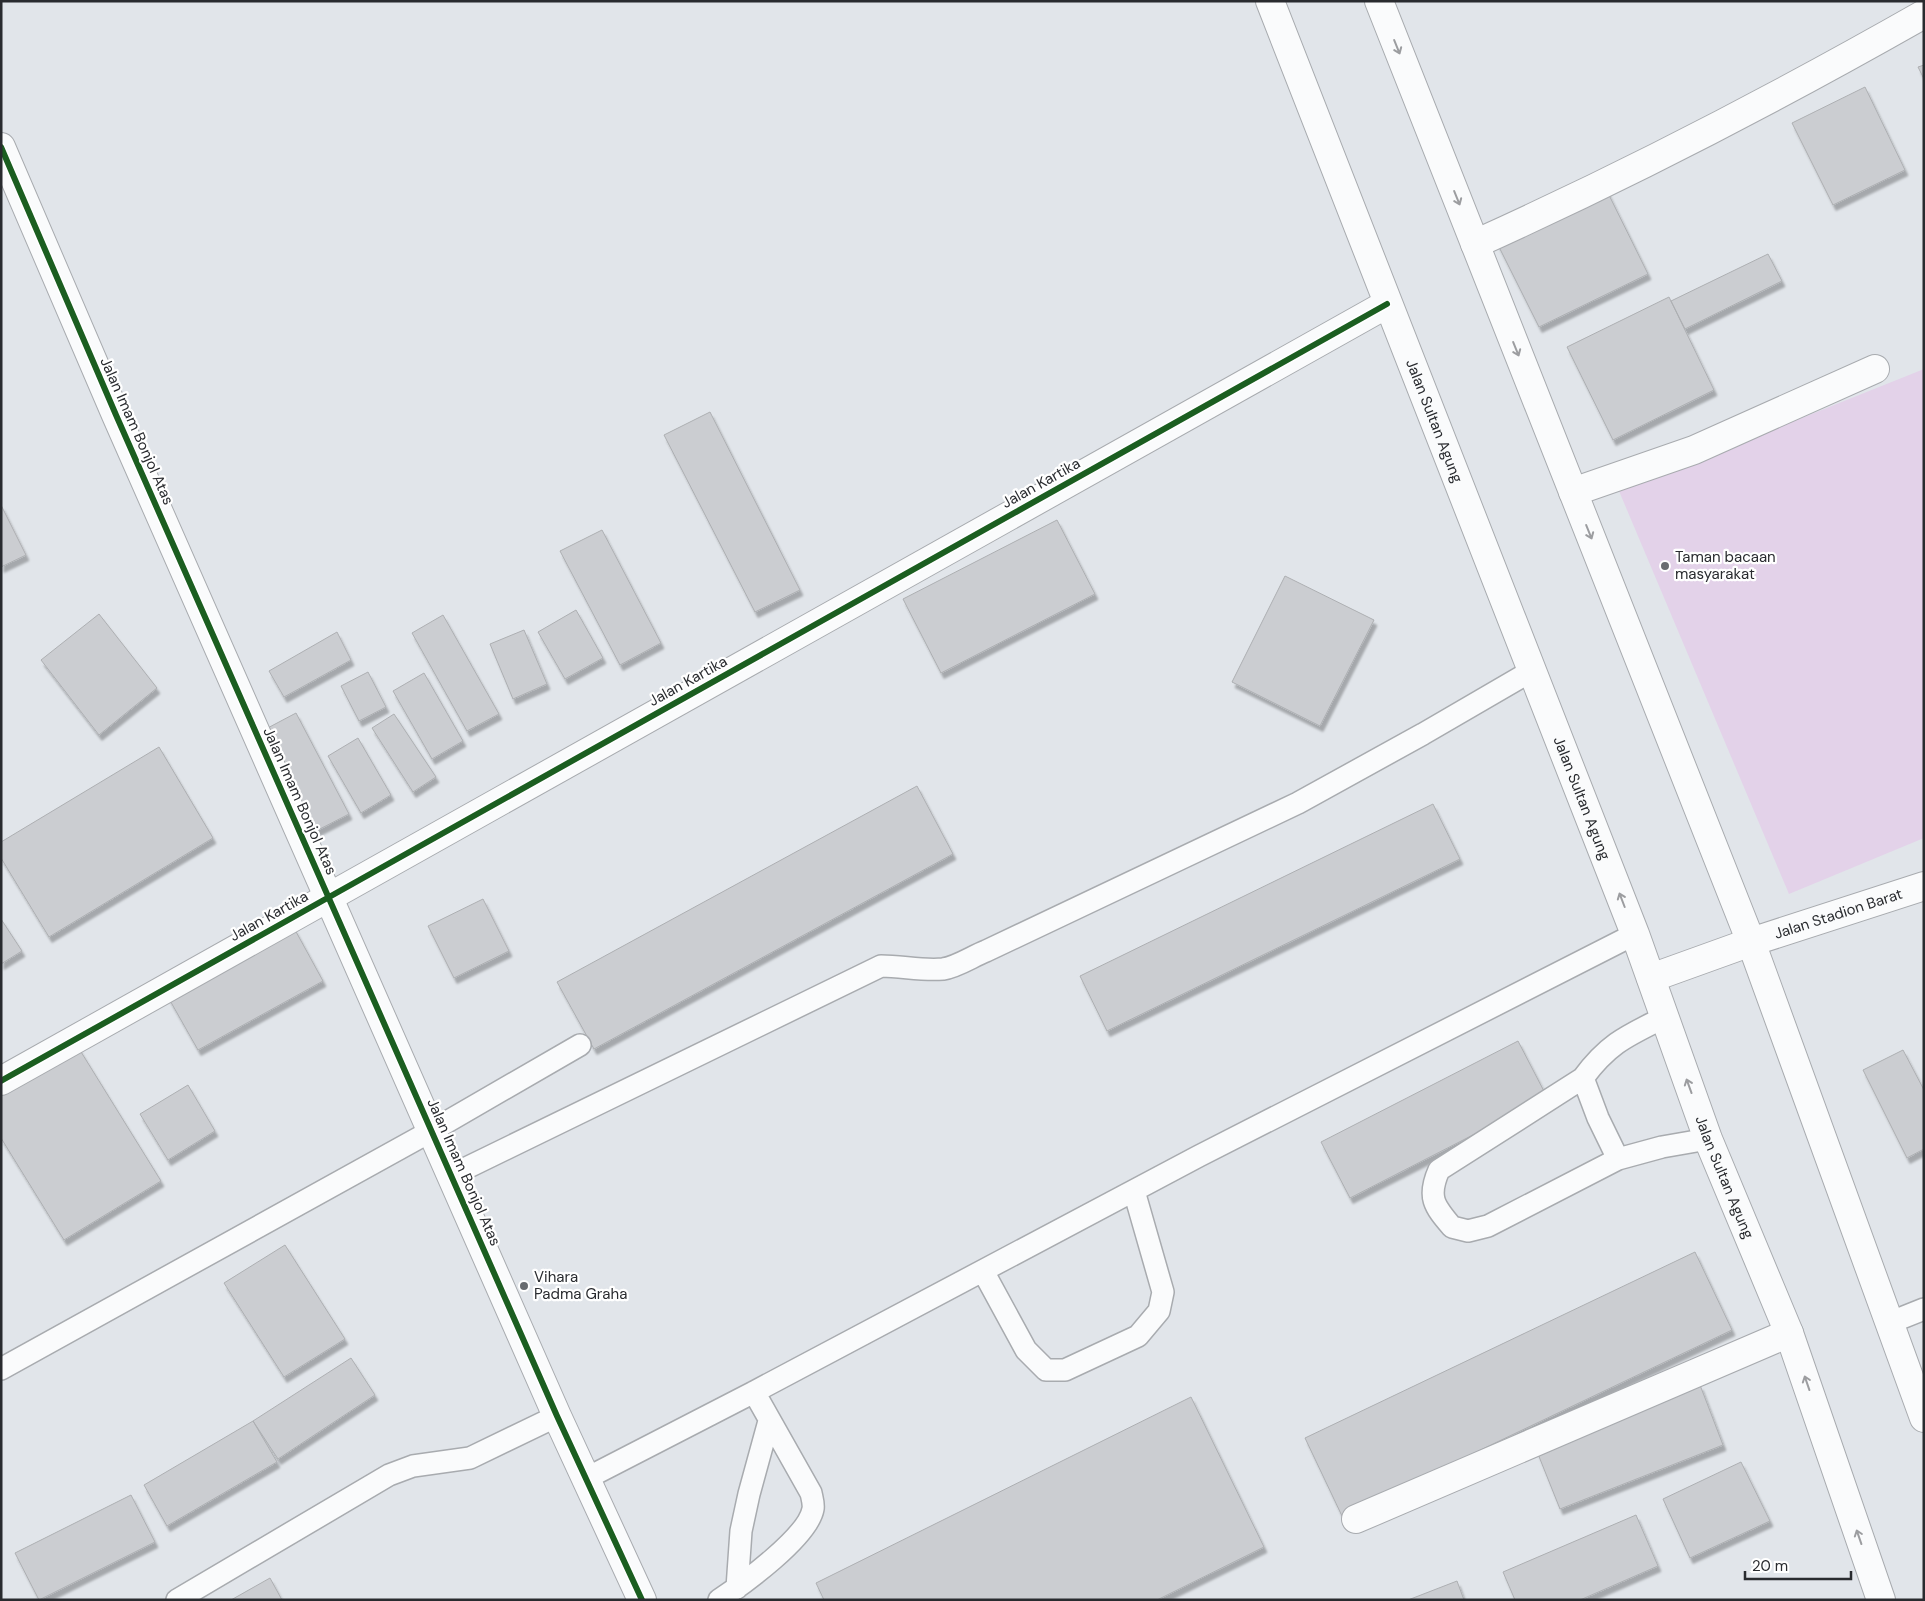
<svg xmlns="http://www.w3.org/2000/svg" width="1925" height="1601" viewBox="0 0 1925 1601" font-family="'DM Sans',sans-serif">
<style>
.green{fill:#e3d2e9}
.building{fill:#cbcdd1;stroke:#adafb2;filter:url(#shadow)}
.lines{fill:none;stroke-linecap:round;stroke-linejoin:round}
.lane-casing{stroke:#a8abaf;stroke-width:24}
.street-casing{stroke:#a8abaf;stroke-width:30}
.secondary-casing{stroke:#a8abaf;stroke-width:30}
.lane{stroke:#fafbfc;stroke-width:21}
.street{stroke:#fafbfc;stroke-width:28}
.secondary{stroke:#fafbfc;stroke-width:28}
.cycleway-casing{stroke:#fff;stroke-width:9}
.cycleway{stroke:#1b5e20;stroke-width:6}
.oneway{stroke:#9c9da0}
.poi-dot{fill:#696c70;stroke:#fff;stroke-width:2}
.labels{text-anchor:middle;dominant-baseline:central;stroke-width:4.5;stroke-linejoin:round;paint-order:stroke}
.street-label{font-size:15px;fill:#292b2f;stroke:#fff}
.poi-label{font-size:15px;fill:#292b2f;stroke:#fff;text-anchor:start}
</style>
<defs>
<filter id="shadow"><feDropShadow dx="3" dy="5.5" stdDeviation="1" flood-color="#0004"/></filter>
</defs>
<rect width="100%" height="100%" fill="#e1e5ea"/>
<!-- green -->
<path class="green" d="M1924 369V838L1789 894 1619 491Z"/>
<!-- building -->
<path class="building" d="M1924 65V79L1918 67Z
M1865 87 1905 170 1833 205 1792 123Z
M1606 189 1648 274 1539 327 1497 243Z
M1768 254 1782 281 1685 329 1671 301Z
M1669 297 1714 390 1613 440 1567 347Z
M710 412 800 590 755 612 664 435Z
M1 505 26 555 1 567Z
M1057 520 1095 594 941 673 903 599Z
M602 530 661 643 620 665 560 551Z
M1285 576 1374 620 1320 726 1232 682Z
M576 610 603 658 565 679 538 632Z
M99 614 157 688 99 735 41 660Z
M443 615 499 714 467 731 412 633Z
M524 630 547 684 513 699 490 644Z
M337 632 351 660 284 697 269 671Z
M368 672 386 707 359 721 341 686Z
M424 673 463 741 432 759 393 691Z
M296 713 349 814 316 831 262 731Z
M394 714 436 777 413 792 372 728Z
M358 738 391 795 361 813 328 756Z
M159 747 213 838 49 937 1 858V842Z
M917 786 953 854 594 1049 557 982Z
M1433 804 1460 859 1107 1031 1080 976Z
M483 899 509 951 454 978 428 926Z
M1 919 22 951 1 964Z
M294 928 323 981 198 1050 168 997Z
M1518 1041 1547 1097 1350 1198 1321 1142Z
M78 1047 161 1181 64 1240 1 1138V1094Z
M1903 1050 1924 1090V1149L1907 1158 1863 1070Z
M188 1085 215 1131 168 1160 140 1114Z
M285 1245 345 1339 284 1377 224 1283Z
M1695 1252 1732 1330 1342 1516 1305 1438Z
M351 1358 375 1395 278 1459 253 1421Z
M1700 1385 1723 1445 1560 1509 1536 1449Z
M1191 1397 1264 1547 1157 1600H824L816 1583Z
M253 1421 277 1462 167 1526 144 1485Z
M1741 1462 1770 1521 1690 1558 1663 1499Z
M131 1495 155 1542 39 1600 15 1553Z
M1636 1515 1658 1566 1580 1600H1515L1503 1572Z
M270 1578 282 1600H231Z
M1457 1581 1464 1600H1408Z"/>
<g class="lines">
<defs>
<path id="lane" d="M1583 1078 1439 1170C1427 1197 1434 1206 1452 1227L1468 1231 1488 1226 1618 1159 1662 1147 1708 1139
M1618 1159 1598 1118 1583 1078C1609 1043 1627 1036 1665 1017
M452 1175 881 966C902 966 922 971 943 969 957 967 973 956 986 951L1298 803 1423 734 1533 670
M983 1271 1026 1350 1046 1370H1065L1138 1336 1159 1311 1163 1292 1134 1191
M1889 1323 1924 1309
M1 1369 433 1130 580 1045
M587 1478 754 1392 1199 1156 1635 934
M737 1588 741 1531 749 1494 769 1421
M177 1600 389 1475 413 1466 470 1458 557 1416
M719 1600C743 1584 808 1537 813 1509 814 1504 812 1498 811 1493L754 1392"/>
<g id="street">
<path d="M1 147 116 415 557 1416 642 1600"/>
<path d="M1475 244C1628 175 1778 97 1924 14"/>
<path d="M1573 492 1694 450 1875 369"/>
<path id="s1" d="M1651 978 1751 942 1924 886"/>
<path d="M1 1081 1387 304"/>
<path d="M1356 1519 1789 1333"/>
</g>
<g id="secondary">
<path id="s2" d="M1270 1 1635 934 1708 1139 1789 1333 1881 1600"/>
<path d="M1379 1 1751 942 1924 1418"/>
</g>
</defs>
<!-- lane casing -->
<use href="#lane" class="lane-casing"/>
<!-- street casing -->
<use href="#street" class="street-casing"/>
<!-- secondary casing -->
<use href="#secondary" class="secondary-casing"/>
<!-- lane -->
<use href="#lane" class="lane"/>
<!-- street -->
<use href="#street" class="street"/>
<!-- secondary -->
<use href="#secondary" class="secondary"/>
<defs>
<path id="cycleway" d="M1 147 116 415 557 1416 642 1600
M1 1081 1387 304"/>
</defs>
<!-- cycleway casing -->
<use href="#cycleway" class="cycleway-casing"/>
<!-- cycleway -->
<use href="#cycleway" class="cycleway"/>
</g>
<!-- one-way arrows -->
<defs><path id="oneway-shaft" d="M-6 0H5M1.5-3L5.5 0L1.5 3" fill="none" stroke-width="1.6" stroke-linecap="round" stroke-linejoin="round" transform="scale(1.25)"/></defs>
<g class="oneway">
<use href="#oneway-shaft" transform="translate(1397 47) rotate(68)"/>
<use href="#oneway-shaft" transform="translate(1457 198) rotate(68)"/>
<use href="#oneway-shaft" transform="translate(1516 349) rotate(68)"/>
<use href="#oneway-shaft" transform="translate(1589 532) rotate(68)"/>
<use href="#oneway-shaft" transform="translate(1622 900) rotate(-111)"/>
<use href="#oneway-shaft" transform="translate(1689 1086) rotate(-110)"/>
<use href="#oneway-shaft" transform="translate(1807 1383) rotate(-109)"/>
<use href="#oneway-shaft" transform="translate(1859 1537) rotate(-109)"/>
</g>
<!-- markers -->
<g class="poi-dot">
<circle cx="1665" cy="566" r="5"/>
<circle cx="524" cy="1286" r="5"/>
</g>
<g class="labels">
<!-- street labels -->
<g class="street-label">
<text stroke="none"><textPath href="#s2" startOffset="451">Jalan Sultan Agung</textPath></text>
<text transform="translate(137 431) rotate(66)">Jalan Imam Bonjol Atas</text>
<text transform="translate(1041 483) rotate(-29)">Jalan Kartika</text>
<text transform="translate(688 681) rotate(-29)">Jalan Kartika</text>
<text stroke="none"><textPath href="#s2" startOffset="856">Jalan Sultan Agung</textPath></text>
<text transform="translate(300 801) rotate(66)">Jalan Imam Bonjol Atas</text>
<text stroke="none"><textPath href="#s1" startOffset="198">Jalan Stadion Barat</textPath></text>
<text transform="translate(269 916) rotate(-29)">Jalan Kartika</text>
<text transform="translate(464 1172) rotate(66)">Jalan Imam Bonjol Atas</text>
<text stroke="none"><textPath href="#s2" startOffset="1261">Jalan Sultan Agung</textPath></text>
</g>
<!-- poi labels -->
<g class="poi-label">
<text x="1675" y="557">Taman bacaan<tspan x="1675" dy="17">masyarakat</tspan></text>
<text x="534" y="1277">Vihara<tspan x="534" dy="17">Padma Graha</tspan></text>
</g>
</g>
<!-- border -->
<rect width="1925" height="1601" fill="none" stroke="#292b2f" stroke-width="5"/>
<!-- scale -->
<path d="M1745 1571v8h106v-8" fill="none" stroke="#292b2f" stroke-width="2.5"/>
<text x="1752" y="1571" font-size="15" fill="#292b2f" stroke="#ffffff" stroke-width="4" paint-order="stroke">20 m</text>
</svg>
